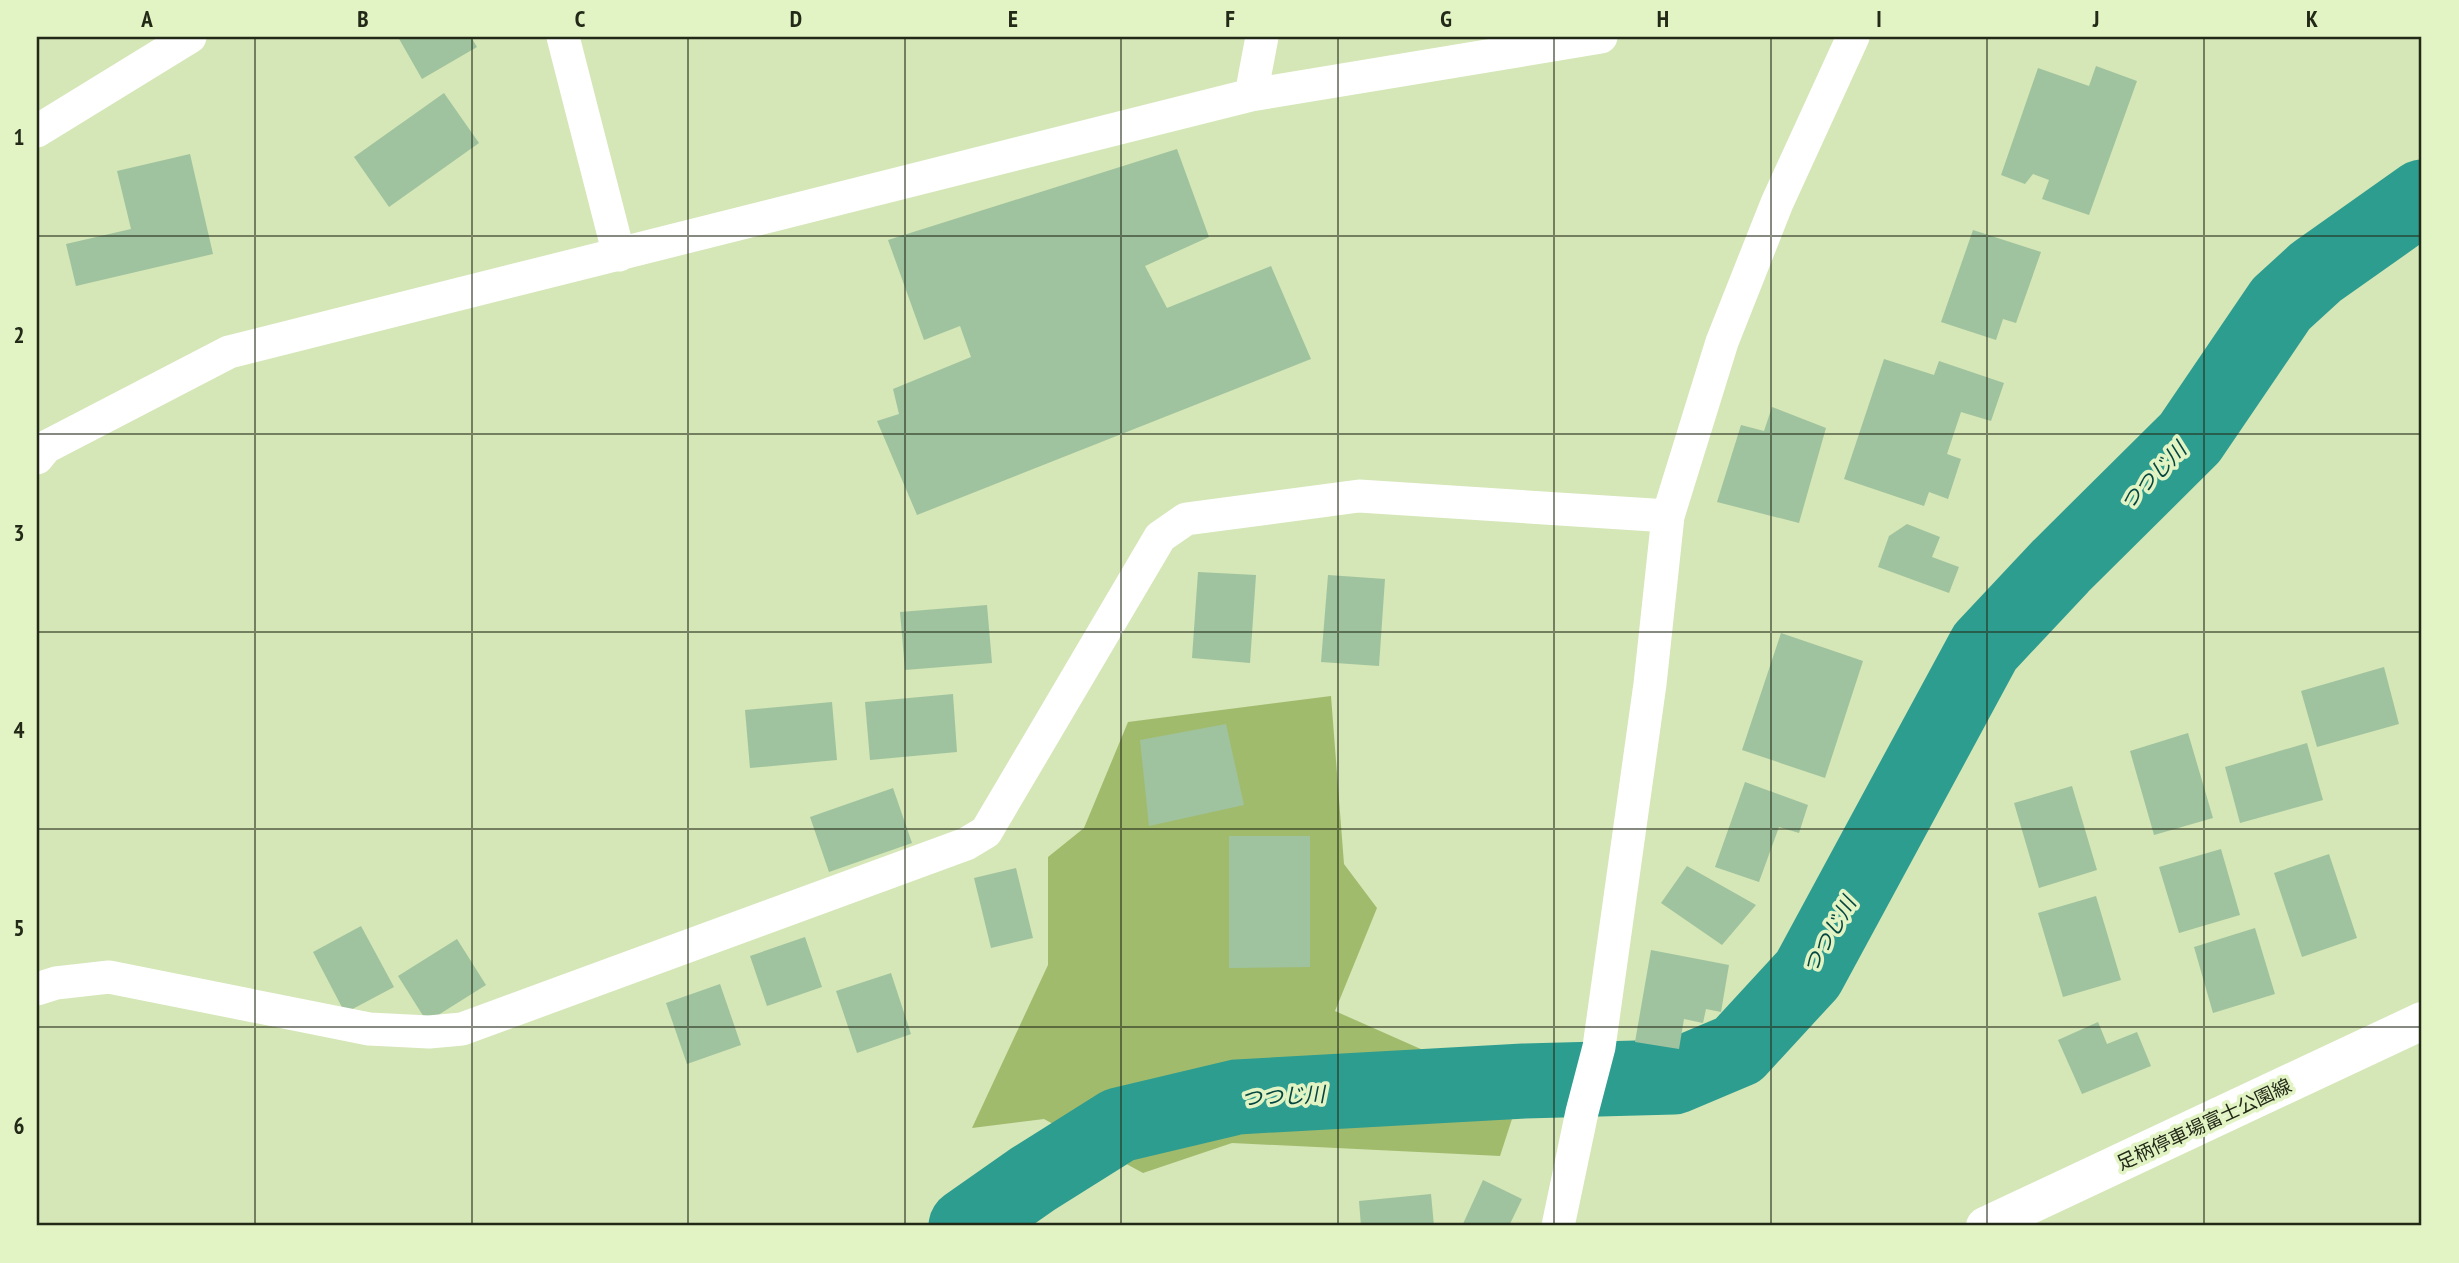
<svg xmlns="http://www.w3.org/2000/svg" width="2459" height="1263" viewBox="0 0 2459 1263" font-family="'PT Sans Narrow','Noto Sans JP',sans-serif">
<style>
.green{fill:#a1bb6d}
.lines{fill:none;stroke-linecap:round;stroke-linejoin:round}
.river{stroke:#2d9d90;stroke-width:75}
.building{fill:#9fc39e}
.minor{stroke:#fff;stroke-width:33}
.secondary{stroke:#fff;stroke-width:38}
.grid{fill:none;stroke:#232917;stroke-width:2;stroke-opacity:0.55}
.labels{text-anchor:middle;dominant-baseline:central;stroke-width:7;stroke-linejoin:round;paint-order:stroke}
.street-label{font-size:19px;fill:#232917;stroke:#e2f3c4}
.water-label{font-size:21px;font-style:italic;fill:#044740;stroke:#e2f3c4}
.neatline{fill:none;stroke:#232917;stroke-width:2.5}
.grid-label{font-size:23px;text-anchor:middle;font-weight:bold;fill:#232917}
</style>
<rect width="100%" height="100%" fill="#d5e6b7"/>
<!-- green -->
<path class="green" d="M1331 696 1344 864 1377 908 1335 1011 1432 1054 1535 1048 1500 1156 1232 1143 1143 1173 1044 1119 972 1128 1048 965V857L1084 828 1128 722Z"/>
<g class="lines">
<!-- river -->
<path class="river" d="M966 1226 1033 1179 1119 1125 1237 1097 1524 1081 1674 1077 1738 1050 1808 974 1985 647 2061 566 2190 438 2281 304 2316 272 2422 197"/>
</g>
<!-- building -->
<path class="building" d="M398 37H471L477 47 422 79Z
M2096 66 2137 81 2089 215 2042 199 2049 180 2033 174 2025 184 2001 175 2038 68 2089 86Z
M444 93 479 143 389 207 354 157Z
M1177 149 1209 237 1145 266 1167 308 1271 266 1311 359 917 515 877 421 899 414 893 389 971 357 960 326 924 340 888 240Z
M190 154 213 254 76 286 66 244 131 229 117 171Z
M1973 230 2041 252 2016 323 2003 319 1996 340 1941 322Z
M1884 359 1934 375 1939 361 2004 383 1991 421 1961 412 1947 454 1961 459 1948 499 1929 492 1924 506 1844 479Z
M1772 407 1826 428 1799 523 1717 502 1741 425 1764 431Z
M1907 524 1940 537 1932 557 1959 567 1949 593 1878 567 1889 536Z
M1198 572 1256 575 1250 663 1192 658Z
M1328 575 1385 579 1379 666 1321 662Z
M987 605 992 663 905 670 900 612Z
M1781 633 1863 661 1825 778 1742 750Z
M2384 667 2399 724 2317 747 2301 691Z
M953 694 957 752 870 760 865 702Z
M832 702 837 760 750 768 745 710Z
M1226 724 1244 805 1149 826 1140 740Z
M2188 733 2213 818 2154 835 2130 751Z
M2307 743 2323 800 2240 823 2225 767Z
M1745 782 1808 805 1799 833 1779 827 1759 882 1715 867Z
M2072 786 2097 870 2039 888 2014 803Z
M893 788 912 843 829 872 810 817Z
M1229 836H1310V967L1229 968Z
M2221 849 2240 915 2179 933 2159 867Z
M2329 854 2357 938 2302 957 2274 873Z
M1687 866 1756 905 1722 945 1661 903Z
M1016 868 1033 938 991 948 974 878Z
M2096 896 2121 980 2063 997 2038 913Z
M361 926 394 987 345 1013 313 952Z
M2255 928 2275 994 2213 1013 2194 947Z
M805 937 822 987 767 1006 750 956Z
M457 939 486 985 427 1022 398 976Z
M1651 950 1729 965 1721 1012 1706 1009 1703 1023 1684 1019 1679 1049 1635 1042Z
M891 973 911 1034 857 1053 836 991Z
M720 984 741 1045 687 1064 666 1003Z
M2098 1022 2107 1044 2137 1032 2151 1066 2082 1094 2058 1040Z
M1483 1180 1522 1199 1509 1226H1462Z
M1431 1194 1434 1226H1361L1359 1201Z"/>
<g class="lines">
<!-- minor -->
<path class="minor" d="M563 37 619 255
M1251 95 1262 37
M37 131 190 37
M37 458 46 447 229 352 1251 95 1601 37
M37 989 56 983 109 977 369 1029 429 1032 462 1029 966 844 986 832 1160 537 1186 519 1359 496 1668 516
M1558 1226 1582 1112 1599 1047 1650 684 1668 516 1722 342 1777 203 1853 37"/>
<!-- secondary -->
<path class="secondary" d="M1985 1226 2422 1021"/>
</g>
<!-- grid -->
<path class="grid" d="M255 37V1226M472 37V1226M688 37V1226M905 37V1226M1121 37V1226M1338 37V1226M1554 37V1226M1771 37V1226M1987 37V1226M2204 37V1226M37 236H2422M37 434H2422M37 632H2422M37 829H2422M37 1027H2422"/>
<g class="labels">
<!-- street labels -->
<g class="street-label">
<text transform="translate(2204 1124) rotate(-25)">足柄停車場富士公園線</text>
</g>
<!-- water labels -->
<g class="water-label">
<text transform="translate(2153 476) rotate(-46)">つつじ川</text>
<text transform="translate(1829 935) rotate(-60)">つつじ川</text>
<text transform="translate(1283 1096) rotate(-3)">つつじ川</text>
</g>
</g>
<!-- border -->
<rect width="2459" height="1263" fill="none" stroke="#e2f3c4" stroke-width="77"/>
<rect x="38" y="38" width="2382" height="1186" class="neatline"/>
<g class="grid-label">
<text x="147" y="27">A</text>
<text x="363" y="27">B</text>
<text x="580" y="27">C</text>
<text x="796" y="27">D</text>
<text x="1013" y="27">E</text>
<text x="1230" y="27">F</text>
<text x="1446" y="27">G</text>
<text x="1663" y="27">H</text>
<text x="1879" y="27">I</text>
<text x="2096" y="27">J</text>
<text x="2312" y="27">K</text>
<text x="19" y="145">1</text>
<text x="19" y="343">2</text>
<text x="19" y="541">3</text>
<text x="19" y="738">4</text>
<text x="19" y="936">5</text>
<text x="19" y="1134">6</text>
</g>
</svg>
